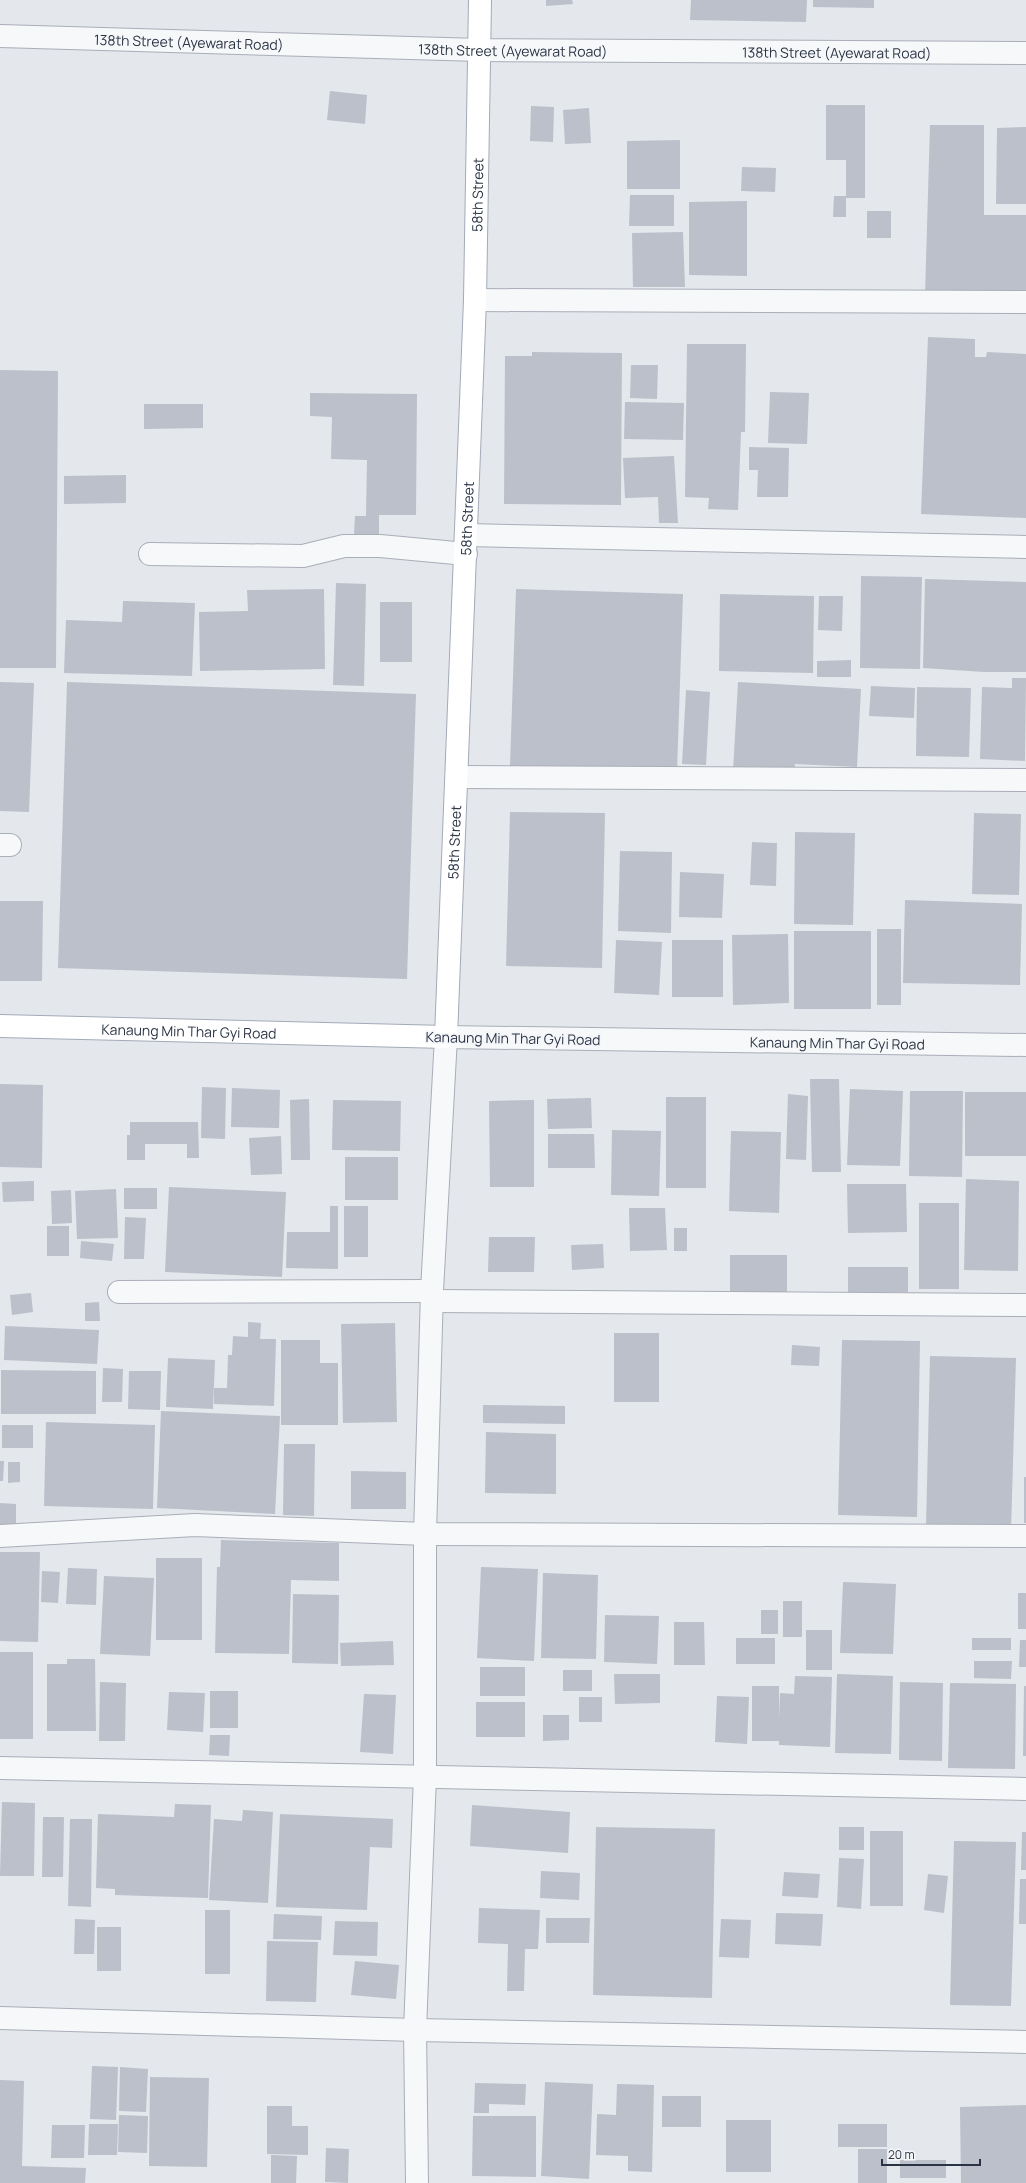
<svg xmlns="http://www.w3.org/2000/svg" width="1026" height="2183" viewBox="0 0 1026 2183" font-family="Manrope,sans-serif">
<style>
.building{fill:#bbc0ca}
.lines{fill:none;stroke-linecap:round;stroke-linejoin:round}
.minor-casing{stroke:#a9aeb7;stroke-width:24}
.major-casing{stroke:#a3abb8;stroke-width:24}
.minor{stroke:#f7f8fa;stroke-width:22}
.major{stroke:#fff;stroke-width:22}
.labels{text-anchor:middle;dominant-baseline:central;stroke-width:3.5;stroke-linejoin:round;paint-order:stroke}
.street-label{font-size:14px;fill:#2b3445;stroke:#f4f6f9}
</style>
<rect width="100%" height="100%" fill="#e4e7ec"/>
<!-- building -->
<path class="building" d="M546 0H572L573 4 546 6Z
M691 0H807L806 22 690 20Z
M813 0H874V8L813 7Z
M330 91 367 95 365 124 327 120Z
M826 105H865V198H846V217H833L834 196H846V160H826Z
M531 106 554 107 553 142 530 141Z
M589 108 591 143 565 144 563 110Z
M930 125H984V215H1026V297L925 296Z
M1026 127V204H996L997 128Z
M680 140V189H627V141Z
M742 167 776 168 775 192 741 191Z
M630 195H674V226H629Z
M747 201V276L689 275V202Z
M867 211H891V238H867Z
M683 232 685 287H633L632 233Z
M928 337 975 339V357H986L987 352 1026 354V518L921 514Z
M687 344H746L745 432H741L738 510 708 509 709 498 685 497Z
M532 352 622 353 621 505 504 504 505 356H532Z
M631 365H658L657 399 630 398Z
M0 370 58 371 56 668H0Z
M770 392 809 393 807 444 768 443Z
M310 393 417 394 416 515H379V535H354L355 516H366L367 460 331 459 332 417 310 416Z
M625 402 684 403 683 440 624 439Z
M144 404H203V428L144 429Z
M749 447 789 448 788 497H757L758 470H749Z
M674 456 678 523H659L658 497 625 498 623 458Z
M126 475V503L64 504V476Z
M861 576 922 577 920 669 860 668Z
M925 579 1026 582V672H984L923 668Z
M336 583 366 584 364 686 333 685Z
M324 589 325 669 200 671 199 612 248 611 247 590Z
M516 589 683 594 677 771 510 766Z
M720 594 814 596 813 673 719 671Z
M819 596H843L842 631 818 630Z
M123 601 195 603 192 676 64 673 66 620 122 622Z
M380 602H412V662H380Z
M851 660V677H817V661Z
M1012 678H1026L1025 761 980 759 982 687 1012 688Z
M0 682 34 683 29 812 0 811Z
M67 682 416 694 407 979 58 968Z
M738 682 861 689 857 767 795 764 794 774 733 771Z
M871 686 915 688 914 718 869 716Z
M917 687 971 688 969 757 916 756Z
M686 690 710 692 706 765 682 764Z
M510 812 605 813 602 968 506 966Z
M974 813 1021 814 1019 895 972 894Z
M795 832 855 833 853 925 794 924Z
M752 842 777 843 776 886 750 885Z
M620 851 672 852 671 933 618 931Z
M680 872 724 874 722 918 679 917Z
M905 900 1022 904 1020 985 903 983Z
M0 901H43L42 981H0Z
M877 929H901V1005H877Z
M794 931H871V1009H794Z
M788 934 789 1003 733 1005 732 935Z
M616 940 662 942 659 995 614 993Z
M672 940H723V997H672Z
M810 1079H839L841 1172H812Z
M0 1084 43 1085 42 1168 0 1167Z
M202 1087 226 1088 225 1139 201 1138Z
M232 1088 280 1090 279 1128 231 1127Z
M850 1089 903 1091 900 1166 847 1165Z
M910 1091H963L962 1177 909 1176Z
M965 1092H1026V1156H965Z
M788 1094 808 1096 806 1160 786 1159Z
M666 1097H706V1188H666Z
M591 1098 592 1128 548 1129 547 1099Z
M309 1099 310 1160H291L290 1100Z
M333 1100 401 1101 400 1151 332 1150Z
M534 1100V1187H490L489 1101Z
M130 1122H198L199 1158H187V1144H145V1160H127V1135H130Z
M612 1130 661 1131 659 1196 611 1195Z
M731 1131 781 1132 779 1213 729 1211Z
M548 1134H594L595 1168H548Z
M281 1136 282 1174 251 1175 249 1138Z
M345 1157H398V1200H345Z
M966 1179 1019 1181 1018 1271 964 1270Z
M34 1181V1201L3 1202 2 1182Z
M847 1184H906L907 1232 848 1233Z
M169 1187 286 1192 282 1277 165 1272Z
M124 1188H157V1209H124Z
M116 1189 118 1238 77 1239 75 1191Z
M71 1190 72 1223 52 1224 51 1191Z
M919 1203H959V1289H919Z
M330 1206H338V1269L286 1268 287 1232H330Z
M344 1206H368V1257H344Z
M629 1208H665L667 1250 630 1251Z
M125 1217 146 1218 144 1259H124Z
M47 1226H69V1256H47Z
M674 1228H687V1251H674Z
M489 1237H535L534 1272H488Z
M81 1241 114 1244 112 1261 80 1258Z
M603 1244 604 1268 572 1270 571 1245Z
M730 1255H787V1295L730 1294Z
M848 1267H908V1292H848Z
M31 1293 33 1312 12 1315 10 1295Z
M99 1302 100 1321H85V1303Z
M248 1322 261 1323 260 1339H276L274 1406 214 1404V1388H227L228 1355H232L233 1336 248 1337Z
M395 1323 397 1422 343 1423 341 1324Z
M5 1326 99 1330 97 1364 4 1360Z
M614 1333H659V1402H614Z
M281 1340H320V1363H338V1425H281Z
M842 1340 920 1341 917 1517 838 1515Z
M792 1345 820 1347 819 1366 791 1365Z
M930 1356 1016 1358 1011 1531 926 1528Z
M168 1358 215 1360 213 1409 166 1407Z
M103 1368 123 1369 122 1402H102Z
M1 1370 96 1371V1414H1Z
M129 1371H161L160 1410 128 1409Z
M483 1405 565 1406V1424L483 1423Z
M161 1411 280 1416 275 1514 157 1508Z
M46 1422 155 1425 153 1509 44 1506Z
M2 1425H33V1448H2Z
M486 1432 556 1434V1494L485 1493Z
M284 1444H315L314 1516 283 1515Z
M0 1461H4L3 1481H0Z
M8 1462H20V1482L8 1483Z
M351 1471 406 1472V1509H351Z
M1024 1477H1026V1523H1024Z
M0 1503 16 1504V1528H0Z
M221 1540 339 1543V1581L291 1580 289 1654 215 1653 217 1567H220Z
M0 1552H40L38 1642 0 1641Z
M156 1558H202V1640H156Z
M481 1567 538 1569 534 1661 477 1658Z
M68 1568 97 1569 96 1605 66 1604Z
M42 1571 60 1572 58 1603 41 1602Z
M543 1573 598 1575 596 1659 541 1658Z
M104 1576 154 1578 150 1656 100 1654Z
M843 1582 896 1584 893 1654 840 1653Z
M1018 1593H1026V1629H1018Z
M293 1594 339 1595 338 1664 292 1663Z
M783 1601H802V1637H783Z
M761 1610H778V1634H761Z
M605 1615 659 1616 657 1664 604 1662Z
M674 1622H704L705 1665H674Z
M806 1630H832V1670H806Z
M736 1638H775V1664H736Z
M972 1638H1011V1650H972Z
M1020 1640H1026V1667H1019Z
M393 1641 394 1665 341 1666 340 1643Z
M0 1652H33V1739H0Z
M67 1659H95L96 1731H47V1664H67Z
M974 1661H1012L1011 1679 974 1678Z
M480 1667H525V1696H480Z
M563 1670H592V1691H563Z
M614 1674H660V1703L615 1704Z
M837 1674 893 1676 891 1754 835 1753Z
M795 1676 832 1677 830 1747 779 1745V1741H752V1686H779V1719L780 1693 794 1694Z
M100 1682 126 1683 125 1741H99Z
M900 1682 943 1683 942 1761 899 1760Z
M950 1683 1016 1684 1015 1769 948 1768Z
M1024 1686H1026V1756H1023Z
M210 1691H238V1728H210Z
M169 1692 205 1693 203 1732 167 1730Z
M364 1694 396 1695 393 1754 360 1752Z
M717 1696 749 1697 747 1744 715 1742Z
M579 1697H602V1722H579Z
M476 1702H525V1737H476Z
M543 1715H569V1740L543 1741Z
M210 1735H230L229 1756 209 1755Z
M2 1802 35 1803 34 1876H0Z
M175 1804 211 1805 208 1898 115 1895V1889L96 1888 98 1814 174 1817Z
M472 1805 570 1812 568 1853 470 1846Z
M243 1810 273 1812 268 1903 209 1900 214 1819 242 1821Z
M280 1814 393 1819 392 1848 370 1847 367 1910 276 1907Z
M43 1817H64L63 1877H42Z
M70 1819H92L91 1907 68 1906Z
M596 1827 715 1829 712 1998 593 1995Z
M839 1827H864V1850H839Z
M870 1831H903V1906H870Z
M1022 1832H1026V1870H1021Z
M954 1841 1016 1842 1011 2006 950 2005Z
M839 1858 864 1859 861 1909 837 1907Z
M541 1871 580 1873 579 1900 540 1898Z
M784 1872 820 1874 818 1898 782 1896Z
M928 1874 948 1876 944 1913 924 1910Z
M1020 1879H1026V1924H1019Z
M479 1908 540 1910 538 1949H525L524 1991H507L508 1944 478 1943Z
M205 1910H230V1974H205Z
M776 1913 823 1914 821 1946 775 1944Z
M274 1914 322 1916 321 1940 273 1939Z
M546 1918H590L589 1943H546Z
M75 1919 95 1920 94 1954H74Z
M721 1919 751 1920 749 1958 719 1957Z
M335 1921 378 1922 377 1956 333 1955Z
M97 1927H121V1971H97Z
M267 1941 318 1942 316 2002 266 2001Z
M355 1961 399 1965 396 1999 351 1995Z
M92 2066 118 2067 116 2120 90 2119Z
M120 2067 148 2069 146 2112 119 2111Z
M150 2077 209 2078 207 2167 149 2166Z
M0 2080 24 2081 22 2166 86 2168 85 2183H0Z
M545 2082 593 2084 589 2179 541 2176Z
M475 2083 526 2084 525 2105 489 2104V2113H474Z
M617 2084 654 2085 652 2172 628 2171V2156L596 2155 597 2114 616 2115Z
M662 2096H701V2127H662Z
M1026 2105V2183H961L960 2107Z
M267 2106H292V2126H308V2155L267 2154Z
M119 2115 148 2116 147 2153 118 2152Z
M473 2116H536V2177L472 2176Z
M726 2120H771V2172H726Z
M89 2124H118L117 2155H88Z
M838 2124H887V2147H838Z
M52 2125H85L84 2158H51Z
M326 2148 349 2149 348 2183 325 2182Z
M858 2149H887V2183H858Z
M271 2155 297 2156 296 2183H271Z
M900 2160H946V2178H900Z"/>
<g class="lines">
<defs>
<g id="minor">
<path id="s1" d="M0 36 480 50 1026 53"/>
<path d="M475 300 1026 302"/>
<path d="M467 535 1026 547"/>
<path d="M150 554 303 556 344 546H380L466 554"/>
<path d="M458 777 1026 780"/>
<path d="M0 845H10"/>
<path d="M119 1292 432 1291"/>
<path d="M432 1301 1026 1305"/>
<path d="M0 1536 195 1525 425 1534 1026 1536"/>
<path d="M0 1768 1026 1789"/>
<path d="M0 2018 415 2030 1026 2042"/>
<path id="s2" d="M417 2183 415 2030 425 1776V1534L432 1291 446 1037 1026 1045"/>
</g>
<g id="major">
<path id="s3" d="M0 1026 446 1037 475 300 480 0"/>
</g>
</defs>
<!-- minor casing -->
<use href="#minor" class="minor-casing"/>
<!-- major casing -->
<use href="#major" class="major-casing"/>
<!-- minor -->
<use href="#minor" class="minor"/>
<!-- major -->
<use href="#major" class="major"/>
</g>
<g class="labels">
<!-- street labels -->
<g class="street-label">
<text stroke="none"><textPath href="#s1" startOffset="189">138th Street (Ayewarat Road)</textPath></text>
<text stroke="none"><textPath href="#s1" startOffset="513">138th Street (Ayewarat Road)</textPath></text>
<text stroke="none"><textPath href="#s1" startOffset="837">138th Street (Ayewarat Road)</textPath></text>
<text stroke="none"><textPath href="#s3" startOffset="1289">58th Street</textPath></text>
<text stroke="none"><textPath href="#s3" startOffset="965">58th Street</textPath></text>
<text stroke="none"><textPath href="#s3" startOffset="641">58th Street</textPath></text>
<text stroke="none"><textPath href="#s3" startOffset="189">Kanaung Min Thar Gyi Road</textPath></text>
<text transform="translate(513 1038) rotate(1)">Kanaung Min Thar Gyi Road</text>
<text stroke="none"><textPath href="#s2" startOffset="1538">Kanaung Min Thar Gyi Road</textPath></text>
</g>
</g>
<!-- scale -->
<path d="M882 2159v6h98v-6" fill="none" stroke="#2b3445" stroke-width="2"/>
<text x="888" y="2159" font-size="12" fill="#2b3445" stroke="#f4f6f9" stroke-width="3" paint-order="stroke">20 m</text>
</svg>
